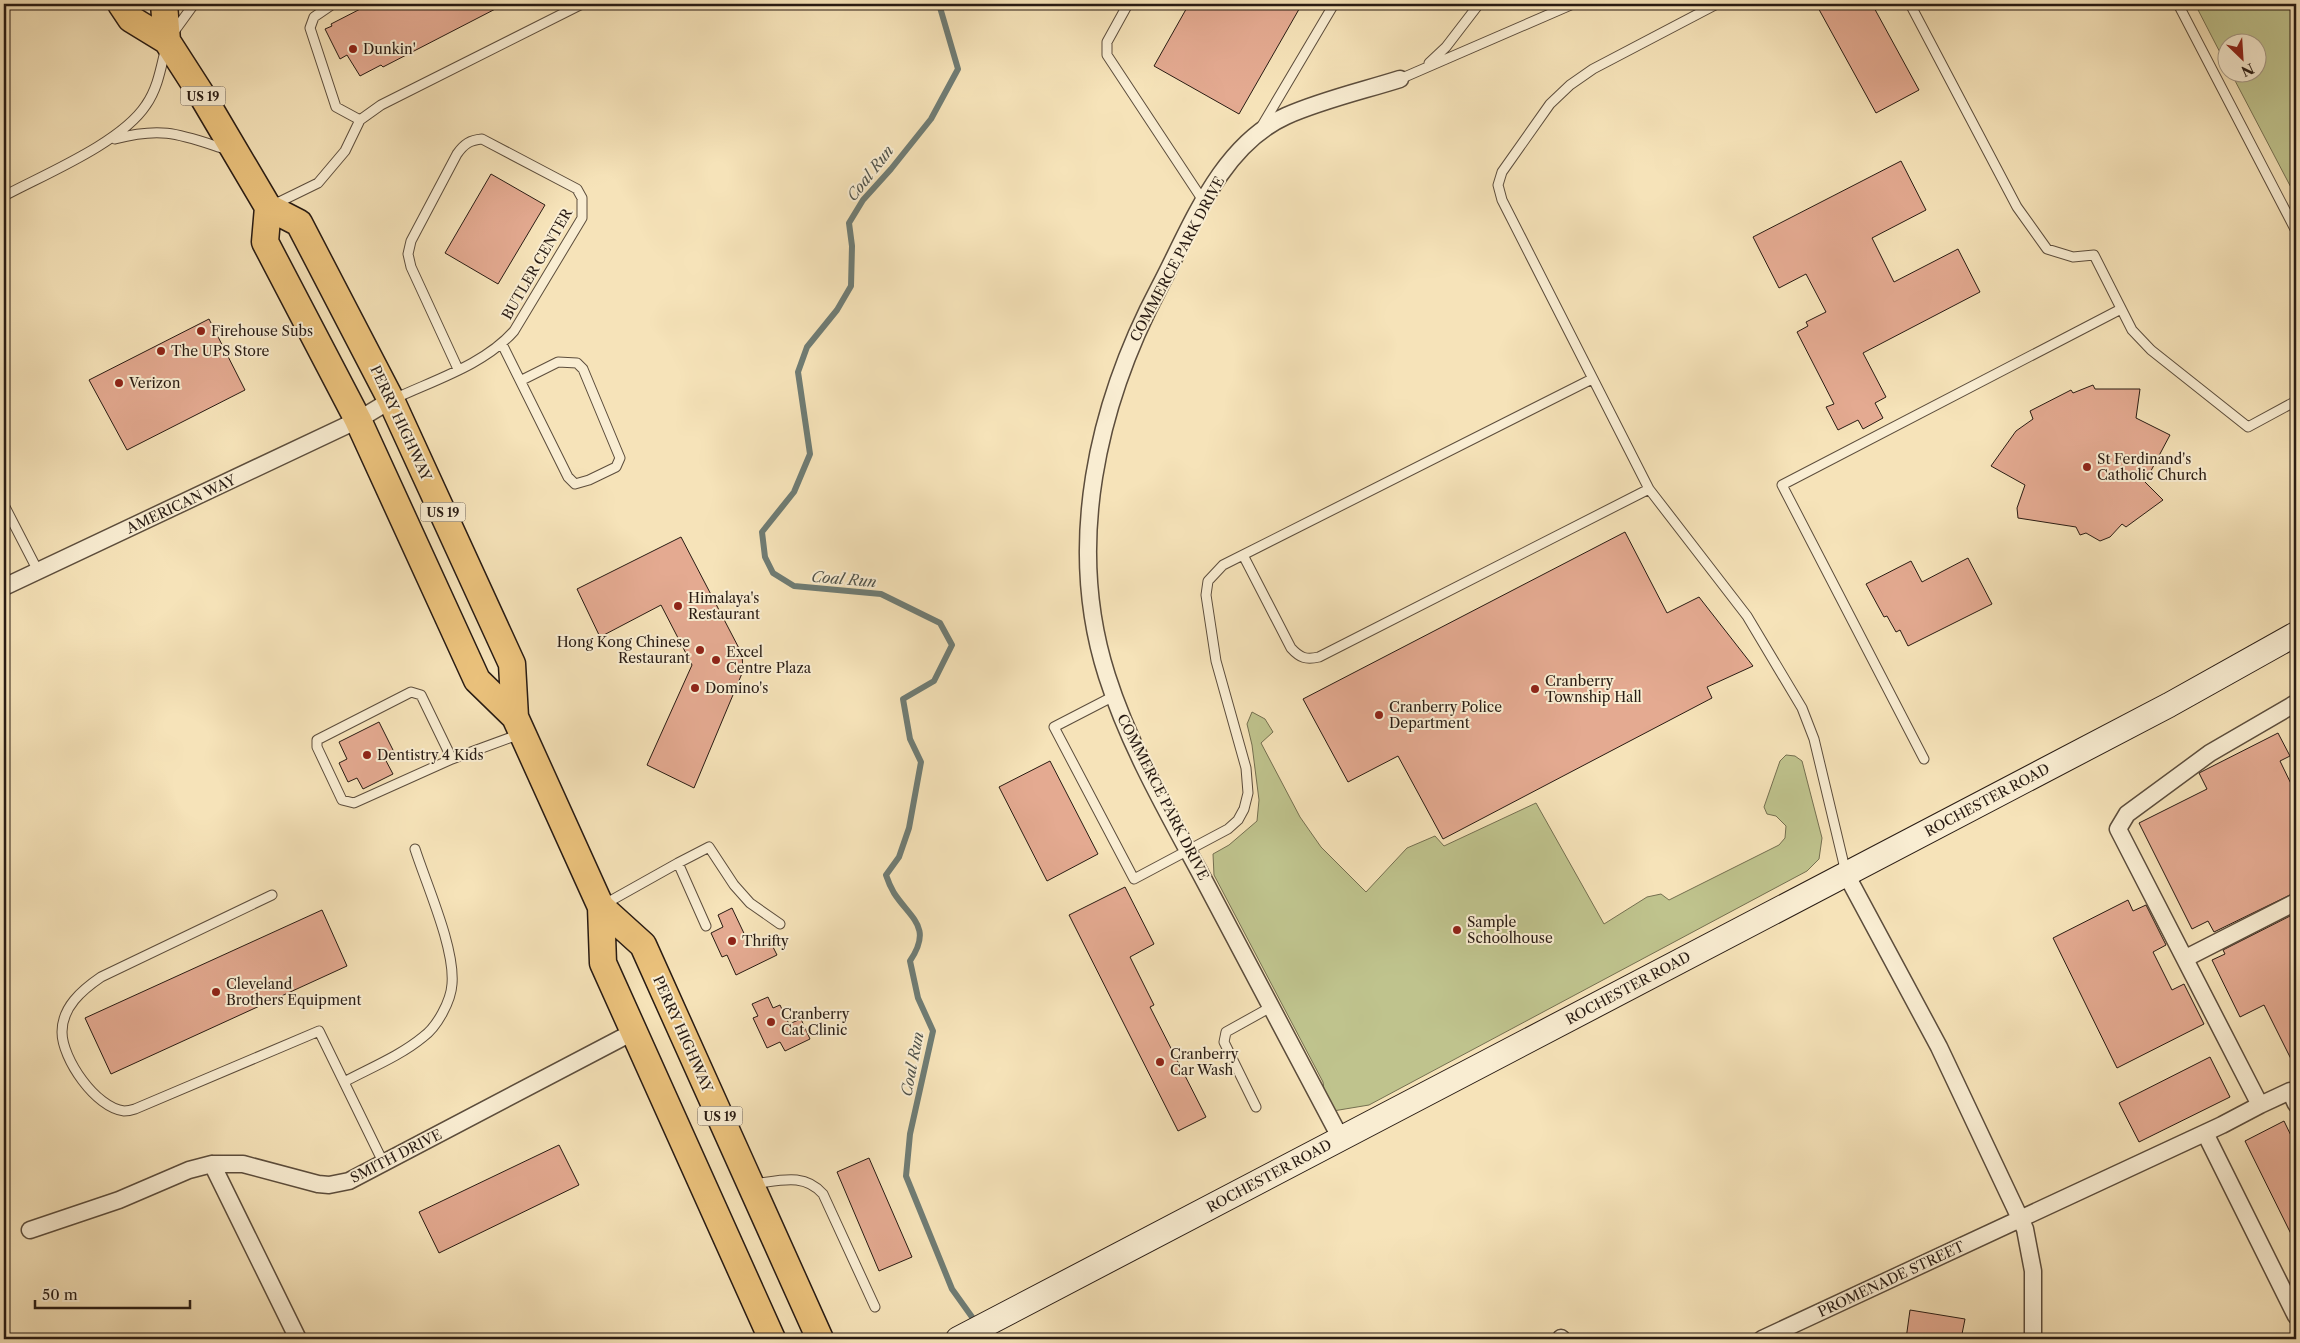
<svg xmlns="http://www.w3.org/2000/svg" width="2300" height="1343" viewBox="0 0 2300 1343" font-family="'Libre Caslon Text',serif">
<style>
.green{fill:#bfc38d;stroke:#746f50}
.lines{fill:none;stroke-linecap:round;stroke-linejoin:round}
.stream{stroke:#6f7c74;stroke-width:6}
.building{fill:#e4aa91;stroke:#281b13}
.lane-casing{stroke:#5c4d3c;stroke-width:11}
.street-casing{stroke:#5c4d3c;stroke-width:19}
.secondary-casing{stroke:#281b13;stroke-width:26}
.primary-casing{stroke:#281b13;stroke-width:29}
.lane{stroke:#f9edd2;stroke-width:9}
.street{stroke:#f9edd2;stroke-width:16}
.secondary{stroke:#f9edd2;stroke-width:24}
.primary{stroke:#ebc27c;stroke-width:26}
.poi-dot{fill:#8f2418;stroke:#f9edd2;stroke-width:2}
.labels{text-anchor:middle;dominant-baseline:central;stroke-width:4;stroke-linejoin:round;paint-order:stroke}
.shield{fill:#f9edd2;stroke:#675a4c;stroke-width:1}
.shield-label{font-size:12px;font-weight:bold;fill:#281b13}
.poi-label{font-size:14px;fill:#281b13;stroke:#f9edd2;text-anchor:start}
.street-label{font-size:14px;fill:#281b13;stroke:#f9edd2}
.water-label{font-size:15px;font-style:italic;fill:#51544c;stroke:#f9edd2}
</style>
<rect width="100%" height="100%" fill="#f6e3b9"/>
<filter id="stains"><feTurbulence type="fractalNoise" baseFrequency=".004" numOctaves="4"/><feColorMatrix values="0 0 0 0 .2 0 0 0 0 .09 0 0 0 0 .02 0 0 0 .5 -.17"/></filter>
<radialGradient id="worn" r=".72"><stop offset=".6" stop-color="#630" stop-opacity="0"/><stop offset="1" stop-color="#630" stop-opacity=".3"/></radialGradient>
<!-- green -->
<path class="green" d="M2195 4H2296V197L2231 73 2258 72V42H2228L2227 66Z
M1252 712 1265 719 1273 732 1261 743 1300 817 1321 847 1366 892 1407 848 1435 836 1444 846 1536 803 1604 924 1647 897 1661 894 1669 900 1779 845 1785 838 1786 826 1776 816 1767 814 1764 807 1780 761 1786 755 1795 756 1802 761 1822 838 1819 859 1807 871 1369 1105 1327 1112 1323 1082 1214 875 1213 854 1229 845 1257 821 1259 800 1252 745 1247 724Z"/>
<g class="lines">
<!-- stream -->
<path class="stream" d="M939 4 958 69 931 119 891 169 863 200 849 223 852 246 851 286 837 310 807 347 798 372 810 454 794 492 762 532 765 557 773 573 794 586 881 594 940 623 952 645 934 681 903 699 910 739 921 762 909 828 899 857 886 875C888 881 891 888 894 893 911 919 933 927 910 961L918 998 933 1031 910 1134 906 1176 952 1289 977 1324"/>
</g>
<!-- building -->
<path class="building" d="M370 4H505L383 67 381 65 360 76 347 55 340 59 325 29 332 26 331 24Z
M1189 4H1302L1239 114 1154 66Z
M1816 4H1872L1919 90 1876 113Z
M1901 161 1926 210 1872 238 1894 282 1958 249 1980 292 1863 353 1886 397 1875 403 1883 418 1863 429 1858 420 1838 430 1826 407 1834 404 1797 332 1808 326 1806 322 1826 312 1806 274 1779 288 1753 237Z
M491 174 545 205 498 284 445 253Z
M209 319 245 390 127 450 89 380Z
M2093 385 2095 389H2140L2136 418 2170 435 2145 482 2163 500 2126 527 2122 524 2110 537 2100 541 2086 533 2080 535 2076 527 2018 518 2017 508 2025 485 1991 466 2016 431 2033 419 2030 411 2071 390 2073 393Z
M1625 532 1667 613 1699 597 1753 666 1707 687 1712 698 1443 839 1398 756 1348 782 1303 699Z
M681 537 742 654 743 671 694 788 647 765 692 665 661 605 600 637 577 589Z
M1968 558 1992 604 1908 646 1900 630 1896 632 1887 616 1884 617 1866 584 1911 561 1922 582Z
M379 722 394 752 384 757 393 774 363 789 357 778 348 782 339 763 347 759 339 742Z
M2278 733 2290 756 2280 761 2296 794V892L2214 932 2208 921 2192 929 2139 823 2207 789 2199 773 2203 771Z
M1050 761 1098 854 1047 881 999 787Z
M1125 887 1154 944 1130 957 1154 1005 1150 1007 1206 1117 1178 1131 1069 915Z
M2128 900 2133 911 2146 905 2166 945 2153 952 2172 990 2184 984 2204 1024 2117 1068 2053 938Z
M732 908 750 946 768 937 777 955 736 975 727 955 722 957 711 933 723 927 718 915Z
M322 910 347 966 111 1074 85 1018Z
M2296 913V1069L2264 1005 2240 1017 2212 960 2225 954 2223 950Z
M768 997 773 1008 780 1005 789 1024 801 1019 810 1039 785 1051 780 1042 767 1048 753 1018 758 1016 752 1004Z
M2210 1057 2230 1097 2139 1142 2119 1103Z
M2284 1121 2296 1146V1244L2245 1141Z
M559 1145 579 1185 439 1253 419 1212Z
M869 1158 912 1257 879 1271 837 1172Z
M1910 1310 1965 1319 1961 1339H1906Z"/>
<g class="lines">
<defs>
<path id="lane" d="M333 4 314 17 310 28 336 107 360 120
M1128 4 1107 42V55L1204 202
M1717 4 1593 69 1570 85 1550 104 1502 172 1498 185 1502 200 1649 489 1747 616 1802 708 1814 739 1846 873
M1910 4 2017 207 2047 249 2073 257 2094 255 2132 330 2151 350 2248 427 2296 401
M2178 4 2296 231
M173 33 194 4
M1429 63 1446 47 1479 4
M1400 79 1573 4
M1260 129 1334 4
M115 139C164 126 181 135 228 150
M4 196C45 174 121 143 146 105 158 88 161 67 166 47
M273 205 318 183 345 151 360 120 381 105 582 4
M502 344 568 477 575 484 589 480 616 467 620 458 583 369 577 363 558 362 522 380
M394 399C434 380 484 365 514 331L582 218V198L577 189 482 139C470 140 464 144 457 154L411 241 408 254 411 267 458 369
M4 505 38 571
M1243 555 1291 648C1300 658 1306 660 1319 657L1649 489
M1114 696 1054 727 1134 879 1228 829 1238 820 1244 809 1248 793 1246 768 1216 661 1206 595 1208 581 1223 565 1592 379
M452 759 421 695 411 692 317 740V747L342 800 354 803 452 759 520 734
M1924 759 1782 485 2121 309
M678 863 709 847 734 885 750 903 780 924
M272 895 101 977C82 990 62 1007 62 1032 62 1059 96 1108 124 1111 127 1111 132 1110 135 1109L319 1031 384 1164
M603 905 678 863 706 926
M344 1082C370 1068 400 1056 423 1037 437 1027 451 1001 452 984 455 948 427 886 415 849
M1256 1107 1224 1042 1226 1032 1271 1007
M753 1184C779 1181 804 1172 823 1194L875 1307"/>
<path id="street" d="M4 587 358 420 391 400
M1846 874 1939 1047 2025 1229 2033 1271V1339
M2186 958 2296 902
M2260 1105 2290 1091 2296 1104
M2205 1133 2296 1316
M1341 1139C1295 1053 1250 967 1205 882 1169 815 1130 748 1107 676 1065 545 1097 405 1160 286 1191 227 1220 146 1286 116 1322 100 1362 91 1400 79
M212 1164 298 1339
M30 1230 119 1200 189 1170 212 1164H243L318 1184 329 1185 349 1181 633 1032
M1561 1338 1562 1339
M1762 1339 2222 1125 2260 1105 2118 829 2127 814 2210 753 2296 703"/>
<path id="secondary" d="M958 1339 2169 705 2296 634"/>
<path id="primary" d="M121 4 131 19 167 41 203 97 268 207 299 223 391 400 512 664 515 717 601 907 603 963 772 1339
M164 4 167 41
M268 207 265 242 358 420 477 680 515 717
M601 907 643 945 820 1339"/>
</defs>
<!-- lane casing -->
<use href="#lane" class="lane-casing"/>
<!-- street casing -->
<use href="#street" class="street-casing"/>
<!-- secondary casing -->
<use href="#secondary" class="secondary-casing"/>
<!-- primary casing -->
<use href="#primary" class="primary-casing"/>
<!-- lane -->
<use href="#lane" class="lane"/>
<!-- street -->
<use href="#street" class="street"/>
<!-- secondary -->
<use href="#secondary" class="secondary"/>
<!-- primary -->
<use href="#primary" class="primary"/>
</g>
<!-- markers -->
<g class="poi-dot">
<circle cx="353" cy="49" r="5"/>
<circle cx="201" cy="331" r="5"/>
<circle cx="161" cy="351" r="5"/>
<circle cx="119" cy="383" r="5"/>
<circle cx="2087" cy="467" r="5"/>
<circle cx="678" cy="606" r="5"/>
<circle cx="700" cy="650" r="5"/>
<circle cx="716" cy="660" r="5"/>
<circle cx="695" cy="688" r="5"/>
<circle cx="1535" cy="689" r="5"/>
<circle cx="1379" cy="715" r="5"/>
<circle cx="367" cy="755" r="5"/>
<circle cx="1457" cy="930" r="5"/>
<circle cx="732" cy="941" r="5"/>
<circle cx="216" cy="992" r="5"/>
<circle cx="771" cy="1022" r="5"/>
<circle cx="1160" cy="1062" r="5"/>
</g>
<g class="labels">
<!-- shield labels -->
<g class="shield">
<rect x="180.5" y="86.5" width="45" height="19" rx="4"/>
<rect x="420.5" y="502.5" width="45" height="19" rx="4"/>
<rect x="697.5" y="1106.5" width="45" height="19" rx="4"/>
</g>
<g class="shield-label">
<text x="203" y="96">US 19</text>
<text x="443" y="512">US 19</text>
<text x="720" y="1116">US 19</text>
</g>
<!-- poi labels -->
<g class="poi-label">
<text x="363" y="49">Dunkin'</text>
<text x="211" y="331">Firehouse Subs</text>
<text x="171" y="351">The UPS Store</text>
<text x="129" y="383">Verizon</text>
<text x="2097" y="459">St Ferdinand's<tspan x="2097" dy="16">Catholic Church</tspan></text>
<text x="688" y="598">Himalaya's<tspan x="688" dy="16">Restaurant</tspan></text>
<text x="690" y="642" text-anchor="end">Hong Kong Chinese<tspan x="690" dy="16">Restaurant</tspan></text>
<text x="726" y="652">Excel<tspan x="726" dy="16">Centre Plaza</tspan></text>
<text x="1545" y="681">Cranberry<tspan x="1545" dy="16">Township Hall</tspan></text>
<text x="705" y="688">Domino's</text>
<text x="1389" y="707">Cranberry Police<tspan x="1389" dy="16">Department</tspan></text>
<text x="377" y="755">Dentistry 4 Kids</text>
<text x="1467" y="922">Sample<tspan x="1467" dy="16">Schoolhouse</tspan></text>
<text x="742" y="941">Thrifty</text>
<text x="226" y="984">Cleveland<tspan x="226" dy="16">Brothers Equipment</tspan></text>
<text x="781" y="1014">Cranberry<tspan x="781" dy="16">Cat Clinic</tspan></text>
<text x="1170" y="1054">Cranberry<tspan x="1170" dy="16">Car Wash</tspan></text>
</g>
<!-- street labels -->
<g class="street-label">
<text transform="translate(1177 259) rotate(-62)">COMMERCE PARK DRIVE</text>
<text transform="translate(537 264) rotate(-60)">BUTLER CENTER</text>
<text transform="translate(401 423) rotate(65)">PERRY HIGHWAY</text>
<text transform="translate(181 504) rotate(-25)">AMERICAN WAY</text>
<text transform="translate(1163 797) rotate(63)">COMMERCE PARK DRIVE</text>
<text transform="translate(1987 800) rotate(-28)">ROCHESTER ROAD</text>
<text transform="translate(1628 988) rotate(-28)">ROCHESTER ROAD</text>
<text transform="translate(683 1034) rotate(66)">PERRY HIGHWAY</text>
<text transform="translate(396 1156) rotate(-27)">SMITH DRIVE</text>
<text transform="translate(1269 1176) rotate(-28)">ROCHESTER ROAD</text>
<text transform="translate(1891 1279) rotate(-25)">PROMENADE STREET</text>
</g>
<!-- water labels -->
<g class="water-label">
<text transform="translate(870 173) rotate(-52)">Coal Run</text>
<text transform="translate(844 579) rotate(5)">Coal Run</text>
<text transform="translate(912 1064) rotate(-79)">Coal Run</text>
</g>
</g>
<!-- margin -->
<rect width="2300" height="1343" fill="none" stroke="#f6e3b9" stroke-width="20"/>
<rect x="5" y="5" width="2290" height="1333" fill="none" stroke="#281b13" stroke-width="2.5"/>
<rect x="10" y="10" width="2280" height="1323" fill="none" stroke="#281b13"/>
<!-- north arrow -->
<g transform="translate(2242 58) rotate(155)"><circle r="24" fill="#f9edd2" stroke="#a59986"/>
<path d="M0-4L9 19L0 12L-9 19Z" fill="#8f2418"/>
<text y="-8" font-size="14" font-weight="bold" text-anchor="middle" fill="#281b13">N</text>
</g>
<!-- scale -->
<path d="M35 1300v8h155v-8" fill="none" stroke="#281b13" stroke-width="2.5"/>
<text x="42" y="1300" font-size="15" fill="#281b13" stroke="#f9edd2" stroke-width="4" paint-order="stroke">50 m</text>
<rect width="100%" height="100%" filter="url(#stains)"/>
<rect width="100%" height="100%" fill="url(#worn)"/>
</svg>
